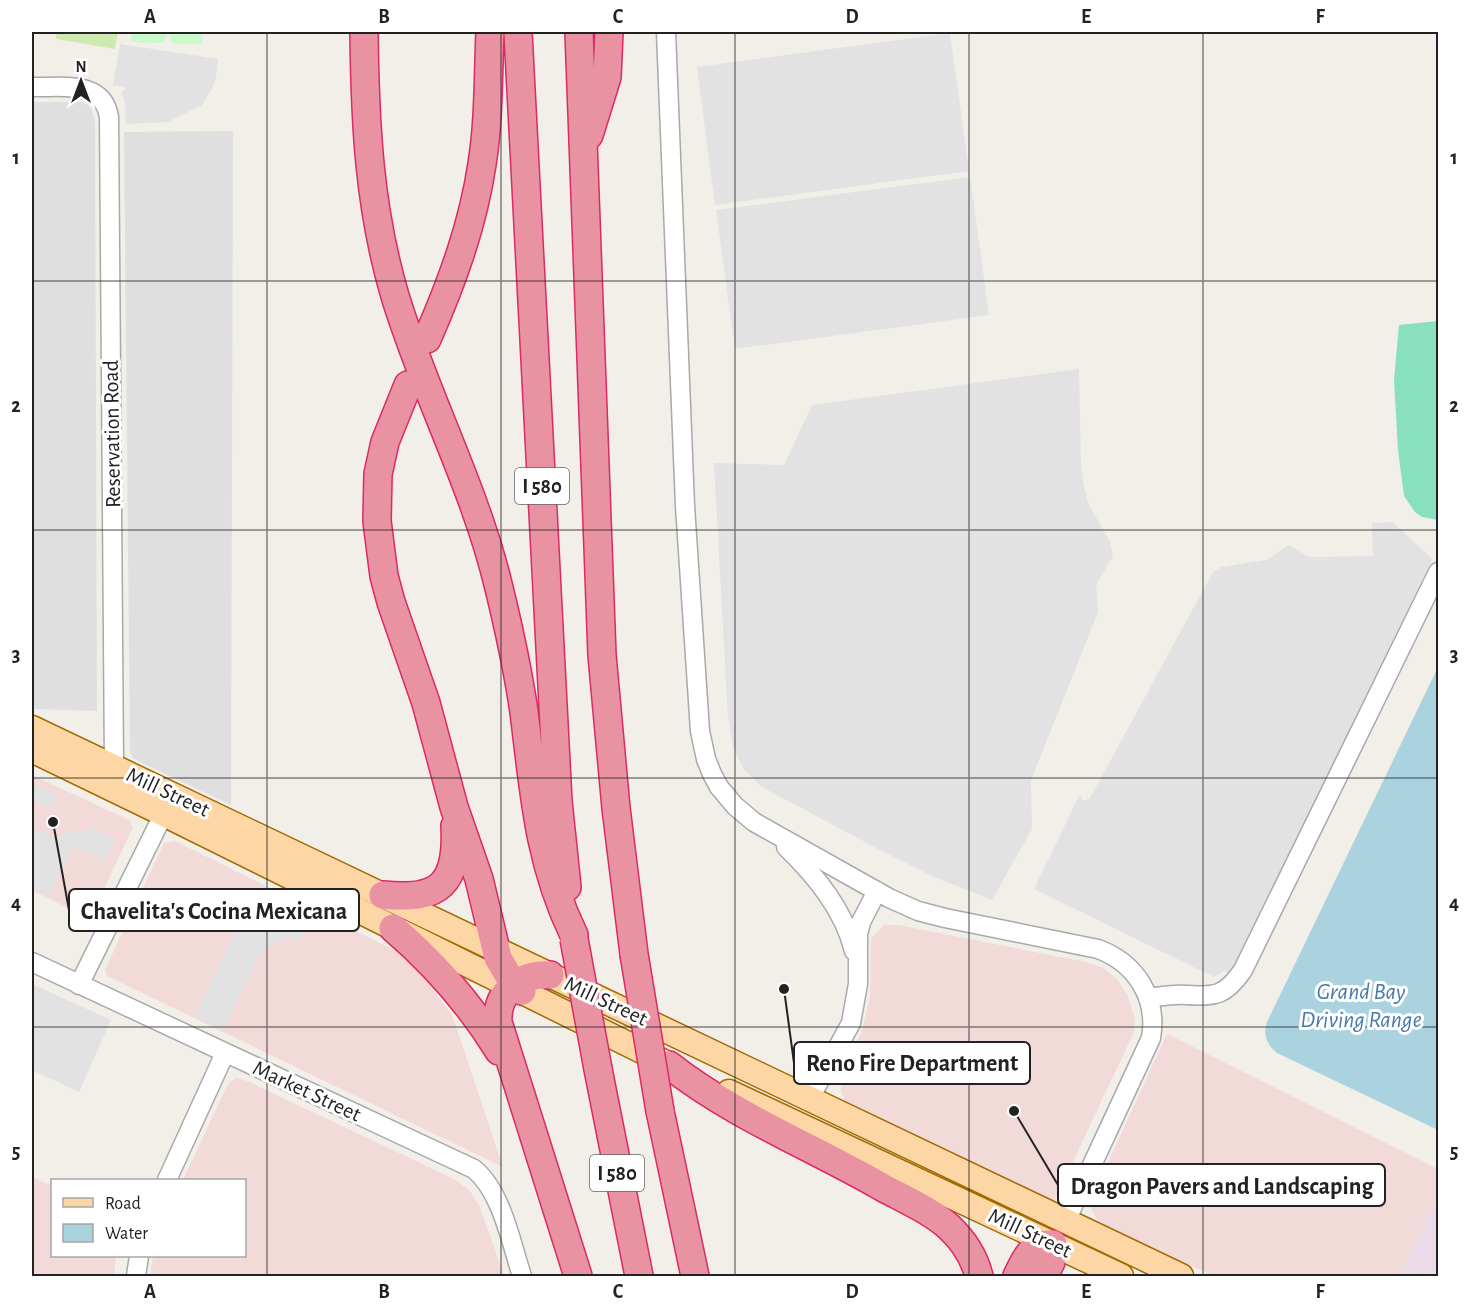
<svg xmlns="http://www.w3.org/2000/svg" width="1470" height="1308" viewBox="0 0 1470 1308" font-family="'Alegreya Sans',sans-serif">
<style>
.residential{fill:#e0dfdf}
.commercial{fill:#f2dad9}
.industrial{fill:#ebdbe8}
.grass{fill:#cdebb0}
.park{fill:#c8facc}
.pitch{fill:#88e0be}
.parking{fill:#e2e2e2}
.water{fill:#aad3df}
.lines{fill:none;stroke-linecap:round;stroke-linejoin:round}
.minor-casing{stroke:#a9a9a9;stroke-width:21}
.major-casing{stroke:#a06b00;stroke-width:27}
.highway-casing{stroke:#dc2a67;stroke-width:30}
.minor{stroke:#fff;stroke-width:18}
.major{stroke:#fcd6a4;stroke-width:24}
.highway{stroke:#e892a2;stroke-width:27}
.highway-bridge-casing{stroke:#dc2a67;stroke-width:30;stroke-linecap:butt}
.highway-bridge{stroke:#e892a2;stroke-width:27}
.grid{fill:none;stroke:#222;stroke-width:1.5;stroke-opacity:0.55}
.labels{text-anchor:middle;dominant-baseline:central;stroke-width:6;stroke-linejoin:round;paint-order:stroke}
.shield{fill:#fff;stroke:#646464;stroke-width:1.5}
.shield-label{font-size:21px;font-weight:bold;fill:#222}
.street-label{font-size:22px;fill:#222;stroke:#fff}
.water-label{font-size:24px;font-style:italic;fill:#4a7aab;stroke:#fff}
.leader{fill:none;stroke:#222;stroke-width:2}
.callout-dot{fill:#222;stroke:#fff;stroke-width:2}
.callout{fill:#fff;stroke:#222;stroke-width:2}
.callout-label{font-size:24px;text-anchor:middle;font-weight:bold;fill:#222}
.neatline{fill:none;stroke:#222;stroke-width:2}
.grid-label{font-size:20px;text-anchor:middle;font-weight:bold;fill:#222}
</style>
<rect width="100%" height="100%" fill="#f2efe9"/>
<!-- residential -->
<path class="residential" d="M32 102H79L85 103 91 108 95 121 97 711 32 709Z
M233 131 231 805 138 761 133 758 130 752 124 132Z"/>
<!-- commercial -->
<path class="commercial" d="M32 775 129 820 133 827 90 919 32 890Z
M175 841 396 951 419 971 453 1017 503 1167 107 976 105 970 164 843Z
M884 925H898L1086 962 1105 969 1118 980 1128 996 1135 1019 1134 1032 1055 1200 1049 1201 846 1104 841 1090V1081L862 1030 870 996 871 938Z
M1167 1034 1438 1169V1195L1399 1276H1213L1102 1224 1096 1218 1091 1209 1092 1197Z
M237 1078 247 1081 456 1180 470 1191 480 1207 504 1276H150L153 1256H244V1180H183L227 1086 231 1081Z
M32 1177 52 1186V1256H116L114 1276H32Z"/>
<!-- industrial -->
<path class="industrial" d="M1438 1195V1276H1399Z"/>
<!-- grass -->
<path class="grass" d="M56 32H118L115 49 56 39Z"/>
<!-- park -->
<path class="park" d="M131 32H166V38L162 43 131 42Z
M170 32H202V44H175L170 40Z"/>
<!-- pitch -->
<path class="pitch" d="M1438 321V520L1422 517 1415 512 1404 496 1398 450 1394 380 1399 325Z"/>
<!-- parking -->
<path class="parking" d="M950 33 969 171 715 205 697 67Z
M120 44 218 59 215 83 202 105 168 122 126 124 125 103 121 93 126 88 113 85Z
M970 177 989 315 735 349 716 210Z
M1079 369 1081 466 1084 486 1088 503 1110 542 1113 556 1096 585 1098 612 1031 780 1032 829 992 900 932 876 882 851 762 787 744 770 733 747 728 717 714 463 784 465 812 405Z
M1393 522 1432 559 1245 950 1228 975 1225 970 1214 977 1034 889 1080 794 1083 801 1090 798 1213 572 1221 567 1266 560 1289 545 1309 557 1373 556 1372 523Z
M34 785 57 794 52 808 32 800Z
M90 827 115 839 105 860 73 847 48 896 32 888V828L56 839 69 829 80 834Z
M258 883 314 911 298 943 288 938 262 950 223 1030 194 1017Z
M32 984 111 1020 79 1092 32 1070 33 1058 32 1056Z"/>
<!-- water -->
<path class="water" d="M1438 667V1130L1277 1053C1266 1044 1263 1034 1267 1022Z"/>
<g class="lines">
<defs>
<path id="minor" d="M666 32 685 506 700 731 706 759 712 774 719 787 735 806 754 822 889 898 918 911 945 918 1098 949C1136 963 1158 998 1151 1038L1066 1221
M32 87C61 88 103 79 109 117L114 767
M786 847C816 876 844 910 854 951
M32 962 474 1169C502 1192 511 1243 522 1276
M79 985 169 803
M1149 998C1162 996 1174 994 1187 995 1216 997 1226 995 1243 970L1438 572
M810 1098 851 1023 858 984V934L861 922 877 891
M167 1180 225 1053
M136 1276 139 1256"/>
<path id="major" d="M32 728 1181 1276
M32 750 164 814 664 1062
M729 1092 1121 1276"/>
<path id="highway" d="M364 32C365 123 369 208 395 296 425 395 475 487 499 588 509 629 518 671 524 712 534 792 538 861 574 935
M518 32 558 801 567 887
M579 32 602 655 616 808 634 954
M589 135 607 77 609 32
M427 339C452 282 473 225 482 164 489 121 488 76 490 32
M408 385 385 442 378 474 377 521 384 576 391 602 426 703 454 807 479 879 498 958 508 975 522 991
M383 895C440 901 458 884 455 826
M393 928C435 964 470 1004 499 1051
M550 975C522 973 496 991 498 1022L578 1276
M669 1065C734 1116 811 1146 882 1187 904 1199 930 1210 949 1227 963 1240 974 1257 979 1276
M598 1069 639 1276
M660 1111 695 1276
M1017 1276C1025 1260 1031 1242 1053 1244L1051 1262 1044 1276"/>
</defs>
<!-- minor casing -->
<use href="#minor" class="minor-casing"/>
<!-- major casing -->
<use href="#major" class="major-casing"/>
<!-- highway casing -->
<use href="#highway" class="highway-casing"/>
<!-- minor -->
<use href="#minor" class="minor"/>
<!-- major -->
<use href="#major" class="major"/>
<!-- highway -->
<use href="#highway" class="highway"/>
<defs>
<path id="highway-bridge" d="M574 939 598 1069
M634 954 660 1111"/>
</defs>
<!-- highway-bridge casing -->
<use href="#highway-bridge" class="highway-bridge-casing"/>
<!-- highway-bridge -->
<use href="#highway-bridge" class="highway-bridge"/>
</g>
<!-- grid -->
<path class="grid" d="M267 32V1276M501 32V1276M735 32V1276M969 32V1276M1203 32V1276M32 281H1438M32 530H1438M32 778H1438M32 1027H1438"/>
<g class="labels">
<!-- shield labels -->
<g class="shield">
<rect x="515" y="468" width="54" height="36" rx="4.5"/>
<rect x="590" y="1155" width="54" height="36" rx="4.5"/>
</g>
<g class="shield-label">
<text x="542" y="486">I 580</text>
<text x="617" y="1173">I 580</text>
</g>
<!-- street labels -->
<g class="street-label">
<text transform="translate(112 434) rotate(-91)">Reservation Road</text>
<text transform="translate(168 792) rotate(25)">Mill Street</text>
<text transform="translate(606 1001) rotate(25)">Mill Street</text>
<text transform="translate(307 1091) rotate(25)">Market Street</text>
<text transform="translate(1030 1233) rotate(25)">Mill Street</text>
</g>
<!-- water labels -->
<g class="water-label">
<text x="1361" y="992">Grand Bay<tspan x="1361" dy="28">Driving Range</tspan></text>
</g>
</g>
<!-- callouts -->
<path class="leader" d="M53 822L69 910M784 989L794 1063M1014 1111L1058 1185"/>
<g class="callout-dot">
<circle cx="53" cy="822" r="6"/>
<circle cx="784" cy="989" r="6"/>
<circle cx="1014" cy="1111" r="6"/>
</g>
<g class="callout">
<rect x="69" y="889" width="290" height="42" rx="6"/>
<rect x="794" y="1042" width="236" height="42" rx="6"/>
<rect x="1058" y="1164" width="327" height="42" rx="6"/>
</g>
<g class="callout-label">
<text x="214" y="919">Chavelita's Cocina Mexicana</text>
<text x="912" y="1071">Reno Fire Department</text>
<text x="1222" y="1194">Dragon Pavers and Landscaping</text>
</g>
<!-- border -->
<rect width="1470" height="1308" fill="none" stroke="#ffffff" stroke-width="66"/>
<!-- legend -->
<rect x="51" y="1179" width="195" height="78" fill="#ffffff" stroke="#a7a7a7" stroke-width="1.5"/>
<rect x="63" y="1198" width="30" height="9" fill="#fcd6a4" stroke="#a7a7a7" stroke-width="1.5"/>
<text x="105" y="1209" font-size="18" fill="#222222">Road</text>
<rect x="63" y="1224" width="30" height="18" fill="#aad3df" stroke="#a7a7a7" stroke-width="1.5"/>
<text x="105" y="1239" font-size="18" fill="#222222">Water</text>
<!-- north arrow -->
<g transform="translate(81 81)" stroke="#ffffff" stroke-width="4.5" paint-order="stroke">
<path d="M0-4.5L10 22L0 15L-10 22Z" fill="#222222"/>
<text y="-9" font-size="16" font-weight="bold" text-anchor="middle" fill="#222222">N</text>
</g>
<rect x="33" y="33" width="1404" height="1242" class="neatline"/>
<g class="grid-label">
<text x="150" y="23">A</text>
<text x="384" y="23">B</text>
<text x="618" y="23">C</text>
<text x="852" y="23">D</text>
<text x="1086" y="23">E</text>
<text x="1320" y="23">F</text>
<text x="16" y="164">1</text>
<text x="1454" y="164">1</text>
<text x="16" y="412">2</text>
<text x="1454" y="412">2</text>
<text x="16" y="661">3</text>
<text x="1454" y="661">3</text>
<text x="16" y="909">4</text>
<text x="1454" y="909">4</text>
<text x="16" y="1158">5</text>
<text x="1454" y="1158">5</text>
<text x="150" y="1298">A</text>
<text x="384" y="1298">B</text>
<text x="618" y="1298">C</text>
<text x="852" y="1298">D</text>
<text x="1086" y="1298">E</text>
<text x="1320" y="1298">F</text>
</g>
</svg>
